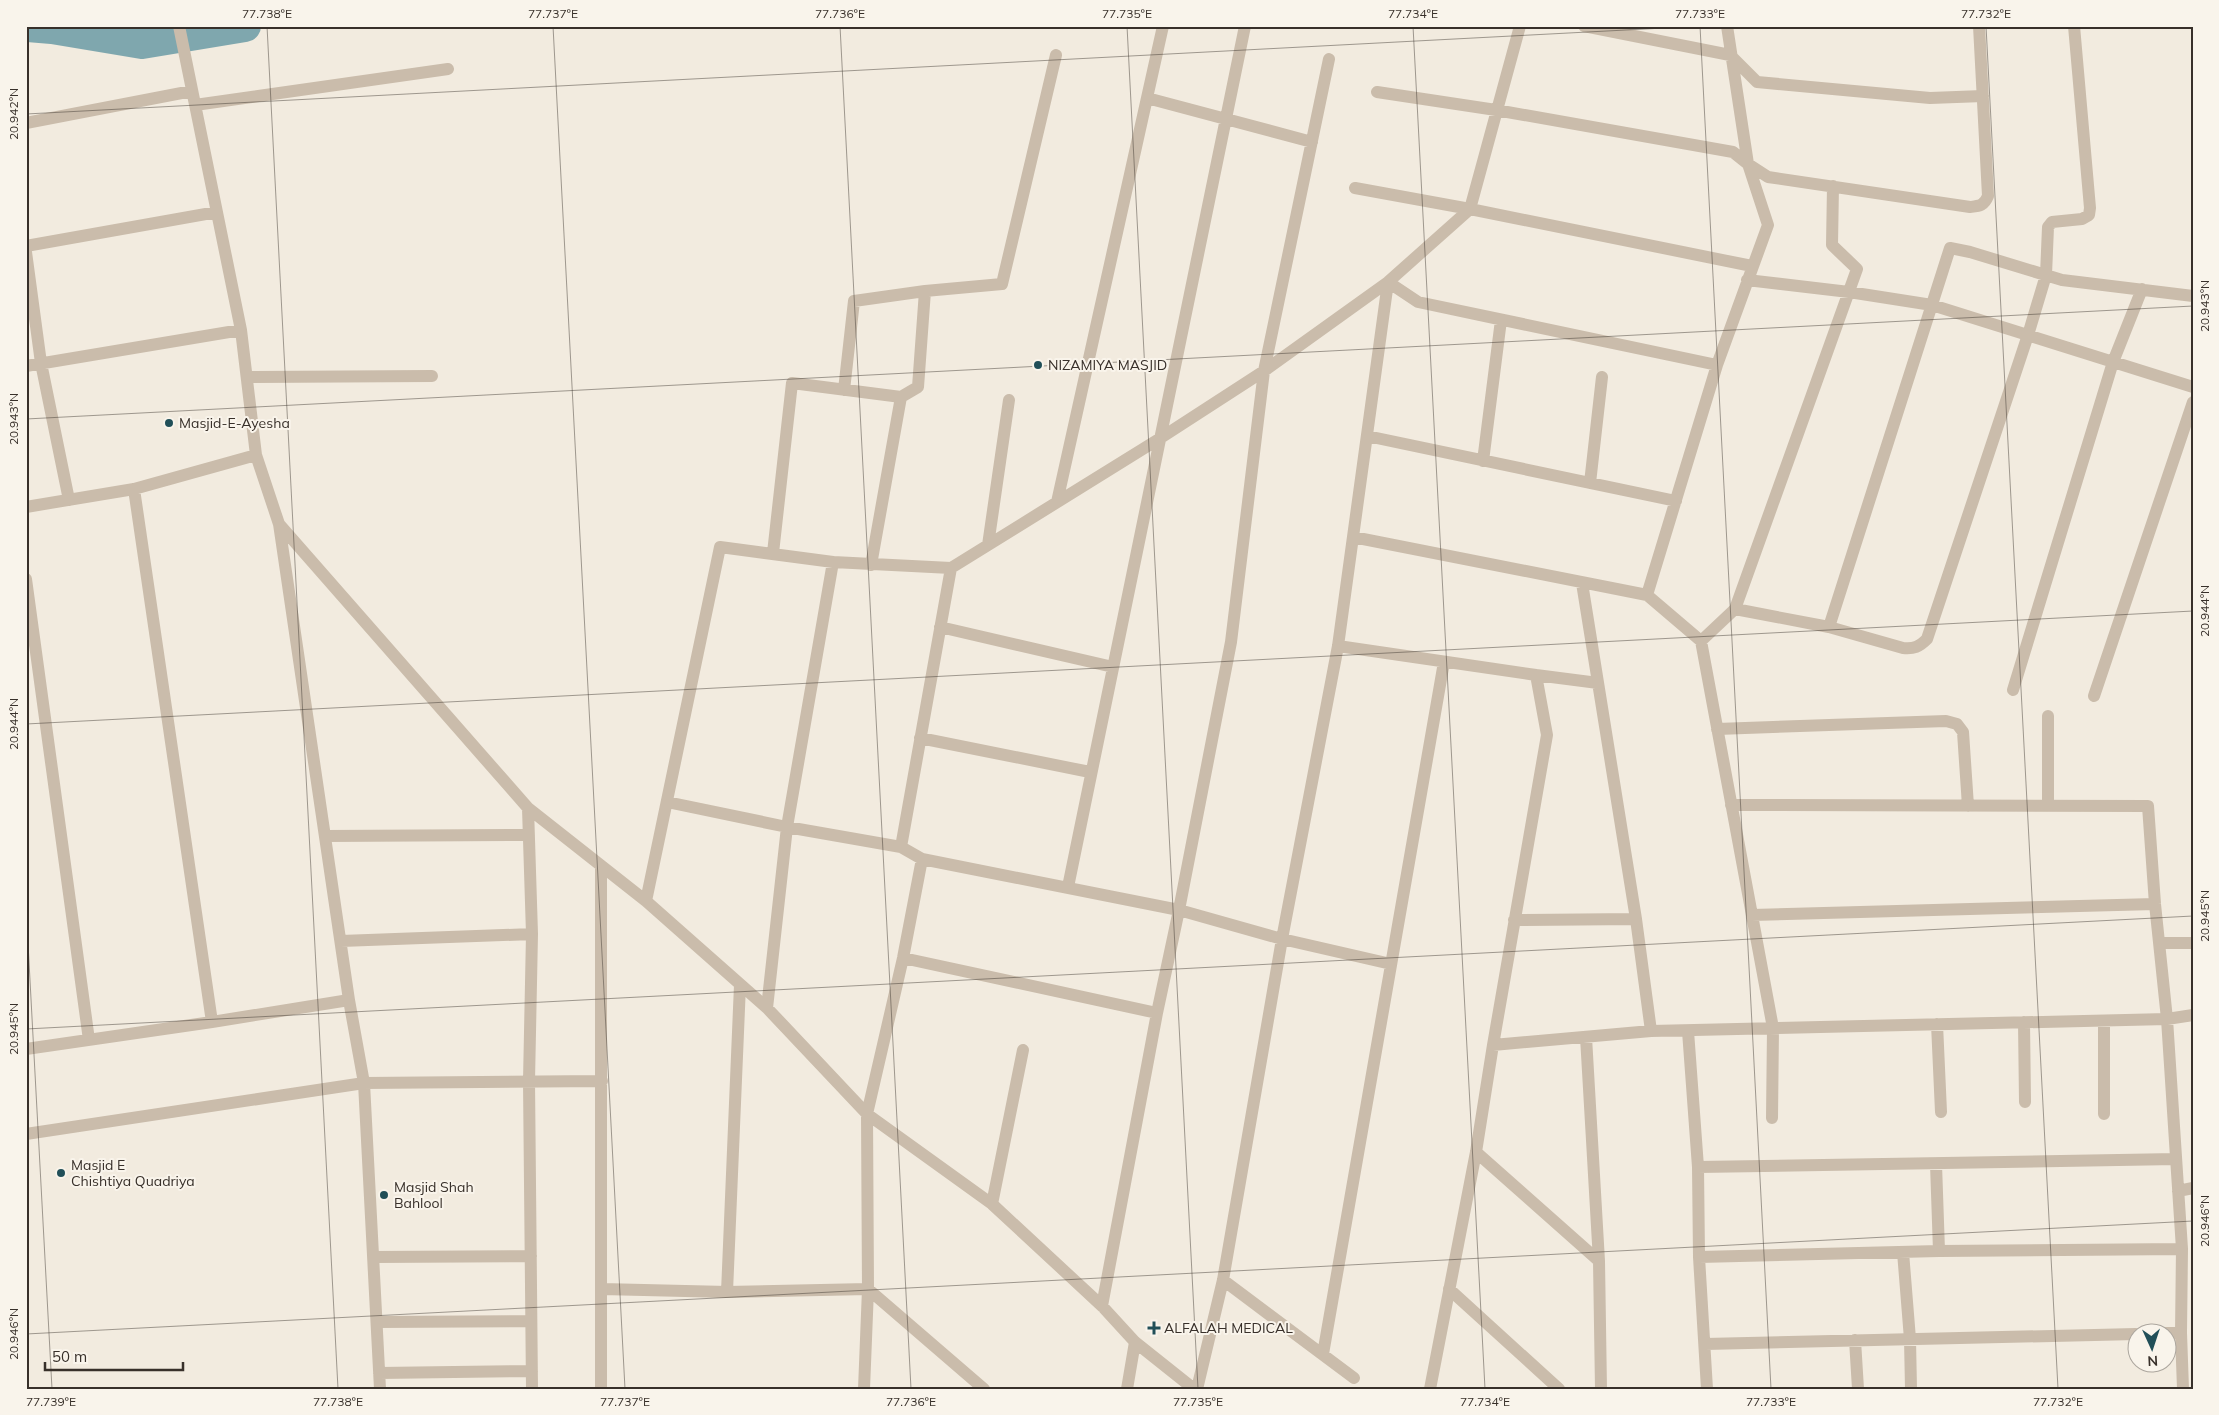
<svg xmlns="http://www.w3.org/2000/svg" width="2219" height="1415" viewBox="0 0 2219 1415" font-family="Mulish,sans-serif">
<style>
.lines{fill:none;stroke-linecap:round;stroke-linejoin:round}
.river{stroke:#7fa7ae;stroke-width:32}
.minor{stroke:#cabcab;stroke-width:12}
.ticks{fill:none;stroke:#38302a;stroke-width:1;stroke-opacity:0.45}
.poi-dot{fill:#214f58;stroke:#f9f4eb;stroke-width:2}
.labels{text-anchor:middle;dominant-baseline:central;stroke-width:4;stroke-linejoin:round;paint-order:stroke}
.poi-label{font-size:14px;fill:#38302a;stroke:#f9f4eb;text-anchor:start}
.neatline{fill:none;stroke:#38302a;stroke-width:2}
.ticks-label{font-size:12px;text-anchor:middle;fill:#38302a}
</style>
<rect width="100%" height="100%" fill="#f2ebdf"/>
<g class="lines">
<!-- river -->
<path class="river" d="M28 26 52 28 142 43 245 26"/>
<!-- minor -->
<path class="minor" d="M179 26 241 330 256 455 279 524 349 1000 364 1083 380 1389
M1584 26 1730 55 1757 82 1930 98 1983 96
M1377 92 1496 110 1733 152 1748 164 1768 177 1970 207C1979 206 1984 206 1988 196L1979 26
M1147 98 1312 142
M195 105 448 69
M26 123 192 91
M1355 188 1470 209 1752 266
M26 246 217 212
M26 252 41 363 69 500
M1747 280 1849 292 1932 305 2193 387
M26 366 241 330
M247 377 432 376
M844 390 854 301 925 291 1002 284 1056 55
M1367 436 1676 501
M1483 461 1501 320
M1590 483 1602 377
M134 489 212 1022
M1057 502 1163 26
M26 507 134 489 256 455
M279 524 528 808 646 901 767 1008 867 1114 992 1204 1102 1306 1135 1342 1194 1389
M1353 537 1647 595 1701 641
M988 545 1009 400
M773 553 792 383 901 397
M871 565 901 397 918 387 925 291
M26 579 89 1040
M1582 583 1636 919 1651 1031
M1647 595 1717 365 1768 225 1748 164 1727 26
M1735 609 1829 627 1950 248 1970 252 2062 280 2193 296
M940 627 1113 667
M1829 627 1903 648C1914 649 1919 647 1927 639L2028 335 2046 275 2048 227 2052 222 2082 219 2089 215 2090 208 2074 26
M1338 646 1536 675 1547 735 1493 1045 1476 1152 1430 1389
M1536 675 1598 683
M2013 690 2113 362 2142 289
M2094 696 2193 402
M2048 716V806
M1717 729 1946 721 1957 724 1963 732 1968 806
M920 738 1090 772
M667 802 787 827 901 847 922 859 1179 910 1282 939 1391 964
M1731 805 2148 806 2155 904 2167 1019 2182 1249 2181 1333 2183 1389
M528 808 532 934 529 1081 532 1389
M326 836 529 835
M901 847 951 568
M1068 887 1245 26
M646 901 720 547 833 562 951 568 1159 439 1264 371 1388 282 1470 209 1520 26
M1752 915 2155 904
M1514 920 1636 919
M341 941 532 934
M2159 943H2193
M903 958 1157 1013
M767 1008 787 827 833 562
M2104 1021V1114
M2024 1022 2025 1102
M1937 1024 1941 1112
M1688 1031 1698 1167 1699 1257 1707 1389
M1586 1037 1599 1261 1601 1389
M1493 1045 1651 1031 2167 1019 2193 1015
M26 1049 212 1022 349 1000
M1772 1118 1773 1028 1701 641 1735 609 1857 269 1832 245 1833 186
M26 1134 364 1083 602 1081
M1476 1152 1599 1261
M1936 1164 1939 1251
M1698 1167 2176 1159
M2178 1191 2193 1188
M992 1204 1023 1050
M1903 1252 1910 1339 1911 1389
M374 1257 531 1256
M1699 1257 1939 1251 2182 1249
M1223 1280 1354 1378
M602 1289 727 1292 868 1289 984 1389
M1449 1289 1559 1389
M727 1292 740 985
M1102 1306 1157 1013 1179 910 1231 642 1264 371 1329 59
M377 1322 531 1321
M2166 1333H2181
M1855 1340 1858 1389
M1705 1344 2136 1334
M1323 1354 1444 662
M379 1373 532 1371
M601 1389V866
M864 1389 868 1289 867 1114 903 958 922 859
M1127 1389 1135 1342
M1197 1389 1223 1280 1282 939 1338 646 1388 282 1418 302 1717 365"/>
</g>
<!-- ticks -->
<path class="ticks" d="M267 26 338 1389M553 26 625 1389M840 26 911 1389M1127 26 1198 1389M1413 26 1485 1389M1700 26 1771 1389M1986 26 2058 1389M26 114 1702 26M26 419 2193 306M26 724 2193 611M26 906 52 1389M26 1029 2193 916M26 1334 2193 1221"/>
<!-- markers -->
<g class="poi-dot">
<circle cx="1038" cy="365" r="5"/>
<circle cx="169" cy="423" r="5"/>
<circle cx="61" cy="1173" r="5"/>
<circle cx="384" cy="1195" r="5"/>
<path d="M1151.5 1320.5h5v5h5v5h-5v5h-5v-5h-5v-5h5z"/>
</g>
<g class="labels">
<!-- poi labels -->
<g class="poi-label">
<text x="1048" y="365">NIZAMIYA MASJID</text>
<text x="179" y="423">Masjid-E-Ayesha</text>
<text x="71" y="1165">Masjid E<tspan x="71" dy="16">Chishtiya Quadriya</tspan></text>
<text x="394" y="1187">Masjid Shah<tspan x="394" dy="16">Bahlool</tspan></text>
<text x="1164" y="1328">ALFALAH MEDICAL</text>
</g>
</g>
<!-- border -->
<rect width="2219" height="1415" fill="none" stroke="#f9f4eb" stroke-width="55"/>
<!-- north arrow -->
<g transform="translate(2152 1348) rotate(177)"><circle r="24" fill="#f9f4eb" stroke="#aca69e"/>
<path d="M0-4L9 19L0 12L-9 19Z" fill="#214f58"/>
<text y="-8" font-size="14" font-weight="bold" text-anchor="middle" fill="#38302a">N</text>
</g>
<!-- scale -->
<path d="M45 1362v8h138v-8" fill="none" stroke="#38302a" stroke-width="2.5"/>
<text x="52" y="1362" font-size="15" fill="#38302a" stroke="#f9f4eb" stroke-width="4" paint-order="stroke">50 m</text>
<rect x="28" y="28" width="2164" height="1360" class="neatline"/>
<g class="ticks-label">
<text x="267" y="18">77.738°E</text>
<text x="553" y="18">77.737°E</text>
<text x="840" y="18">77.736°E</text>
<text x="1127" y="18">77.735°E</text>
<text x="1413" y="18">77.734°E</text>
<text x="1700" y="18">77.733°E</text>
<text x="1986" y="18">77.732°E</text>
<text transform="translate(14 114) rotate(-90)" y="4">20.942°N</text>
<text transform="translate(2205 306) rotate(-90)" y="4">20.943°N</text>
<text transform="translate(14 419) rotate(-90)" y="4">20.943°N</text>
<text transform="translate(2205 611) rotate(-90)" y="4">20.944°N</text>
<text transform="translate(14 724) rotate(-90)" y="4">20.944°N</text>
<text transform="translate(2205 916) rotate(-90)" y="4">20.945°N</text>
<text transform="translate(14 1029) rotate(-90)" y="4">20.945°N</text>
<text transform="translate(2205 1221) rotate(-90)" y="4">20.946°N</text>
<text transform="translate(14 1334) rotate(-90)" y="4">20.946°N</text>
<text x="51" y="1406">77.739°E</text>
<text x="338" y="1406">77.738°E</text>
<text x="625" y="1406">77.737°E</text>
<text x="911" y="1406">77.736°E</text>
<text x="1198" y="1406">77.735°E</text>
<text x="1485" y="1406">77.734°E</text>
<text x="1771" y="1406">77.733°E</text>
<text x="2058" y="1406">77.732°E</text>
</g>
</svg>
